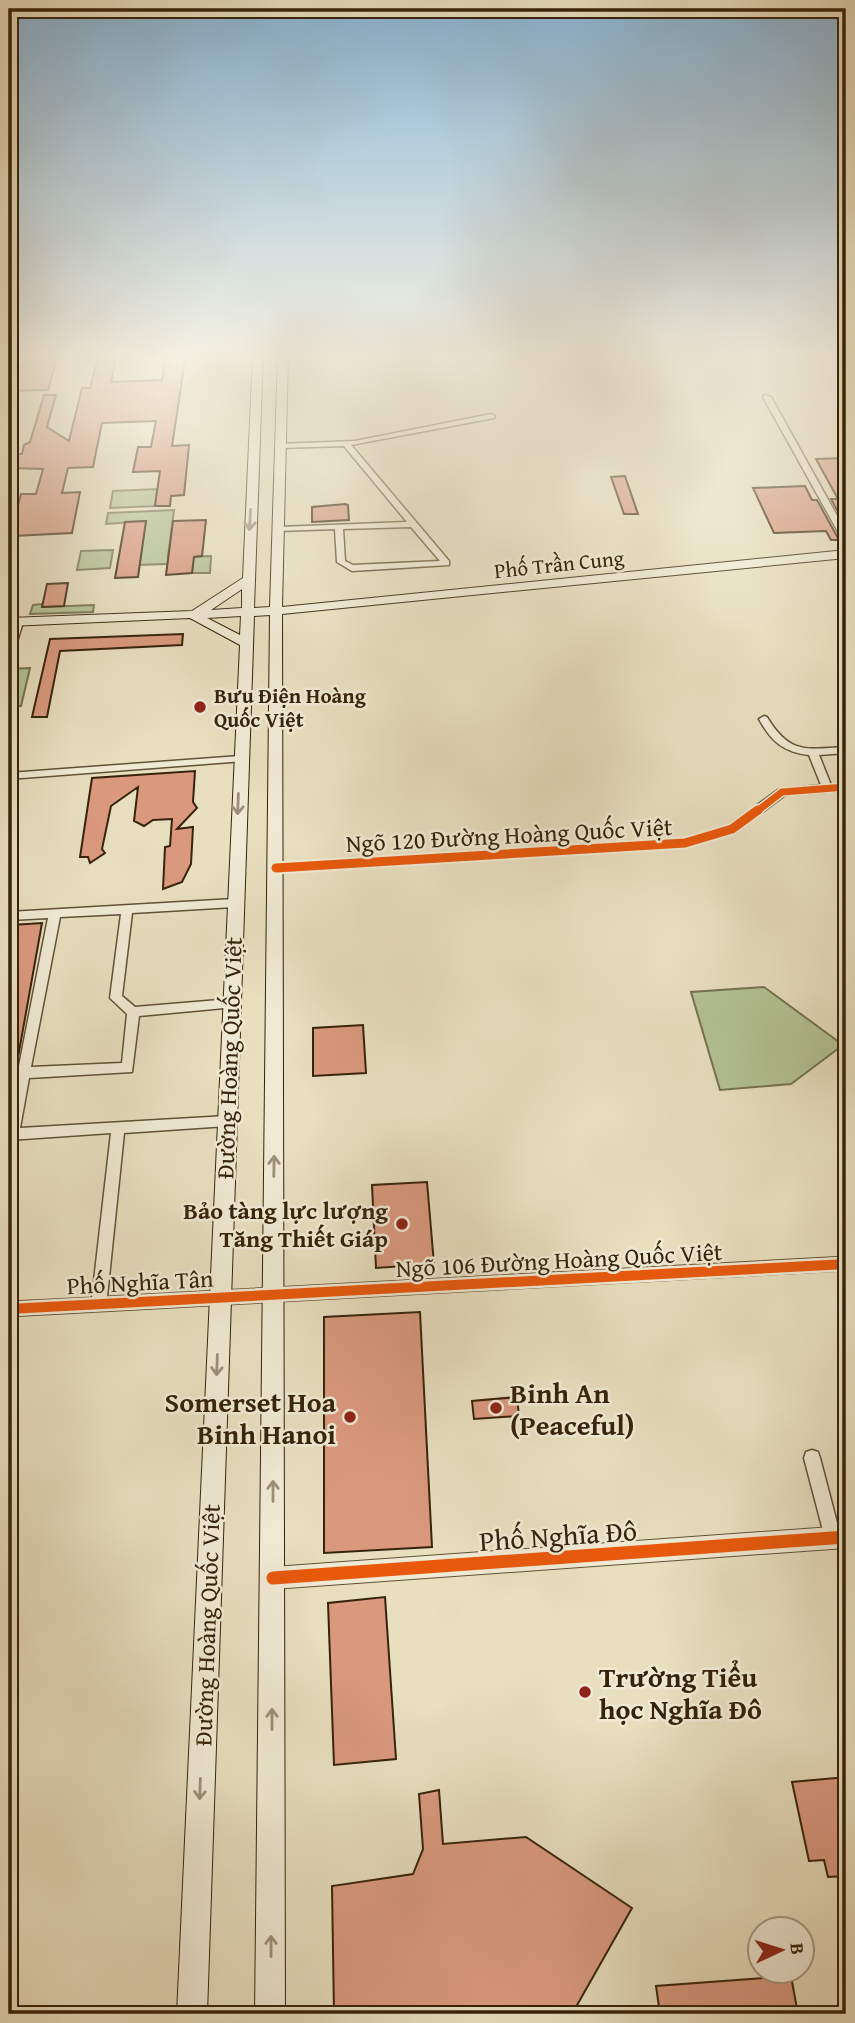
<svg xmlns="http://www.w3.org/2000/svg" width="855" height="2023" viewBox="0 0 855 2023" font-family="'Gentium Book Plus',serif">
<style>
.green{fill:#b3c294;stroke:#74724f;stroke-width:2}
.building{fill:#da997f;stroke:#36230a;stroke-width:2}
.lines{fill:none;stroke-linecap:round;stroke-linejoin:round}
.minor-casing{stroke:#625237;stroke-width:3}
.tertiary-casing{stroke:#625237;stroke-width:2}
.secondary-casing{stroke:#36230a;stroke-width:2}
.minor{fill:#f0ead5;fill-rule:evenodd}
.tertiary{fill:#f0ead5;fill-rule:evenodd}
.secondary{fill:#f0ead5;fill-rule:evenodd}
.cycleway-far3-casing{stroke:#f0ead5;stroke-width:10}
.cycleway-far2-casing{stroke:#f0ead5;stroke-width:13}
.cycleway-far1-casing{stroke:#f0ead5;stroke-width:15}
.cycleway-casing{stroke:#f0ead5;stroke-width:18}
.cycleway-far3{stroke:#e8590c;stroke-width:7}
.cycleway-far2{stroke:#e8590c;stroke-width:9}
.cycleway-far1{stroke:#e8590c;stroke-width:10}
.cycleway{stroke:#e8590c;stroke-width:13}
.oneway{stroke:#9c907a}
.poi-dot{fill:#8f2418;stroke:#f0ead5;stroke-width:2.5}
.labels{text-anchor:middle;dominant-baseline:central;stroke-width:5;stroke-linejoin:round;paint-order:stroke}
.far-street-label{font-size:21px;fill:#36230a;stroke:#f0ead5}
.far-poi-label{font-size:21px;font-weight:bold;fill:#36230a;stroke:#f0ead5;text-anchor:start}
.street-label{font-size:24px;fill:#36230a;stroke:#f0ead5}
.poi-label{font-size:24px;font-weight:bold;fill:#36230a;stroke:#f0ead5;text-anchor:end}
.near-poi-label{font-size:28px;font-weight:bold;fill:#36230a;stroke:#f0ead5;text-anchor:start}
.near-street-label{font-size:28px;fill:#36230a;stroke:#f0ead5}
</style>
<rect width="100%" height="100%" fill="#e8dfbf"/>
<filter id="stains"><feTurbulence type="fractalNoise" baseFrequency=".00286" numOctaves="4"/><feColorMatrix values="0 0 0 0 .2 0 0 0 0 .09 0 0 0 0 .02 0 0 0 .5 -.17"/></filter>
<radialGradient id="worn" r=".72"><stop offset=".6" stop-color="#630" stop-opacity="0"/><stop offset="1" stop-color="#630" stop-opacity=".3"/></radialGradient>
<!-- green -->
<path class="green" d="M157 489 155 506 110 508 113 491Z
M174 510 168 557 211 556 210 573H192L193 563 139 565 146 521 106 524 108 513Z
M113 550 110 568 77 570 81 551Z
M42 604V607L94 605 93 612 30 614 33 605Z
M30 668 21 706 9 707V669Z
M764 987 843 1045 791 1084 720 1090 691 992Z"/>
<!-- building -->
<path class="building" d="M26 354H58L48 390 9 391V370L22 368Z
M99 354H117L111 382 162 380 166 354H186L172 446 189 445 184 495 171 496 170 506H155L160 471 133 472 138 447H151L156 421 102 423 93 467 68 468 62 493 80 492 72 533 13 536 10 535 21 494H36L43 469 12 468 16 454H22L24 445 30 442 44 395H56L47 427 69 441 82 388H90Z
M846 458V527L831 499H838L816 459Z
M625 476 638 514H624L611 477Z
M805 486 812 500H817L839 540H831L826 531 774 533 753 488Z
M345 504 348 505 349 520 312 522V507Z
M206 520 202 556 194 557 192 573 166 575 173 521Z
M146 521 138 577 115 578 125 522Z
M68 583 64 606 42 607 47 584Z
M183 634 182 645 60 651 47 717H32L50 639Z
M195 771 193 802 197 808 177 829 193 827 191 864 182 882 163 889 165 847 170 846 172 819 153 820 144 826 134 821 138 787 111 806 102 849 105 853 90 863 88 857H80L92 778Z
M42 923 15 1074 9 1073V942L12 925Z
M363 1025 366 1073 313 1076V1028Z
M427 1182 434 1264 376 1268 372 1185Z
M420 1312 432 1547 324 1553V1317Z
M517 1397 519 1416 474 1419 472 1401Z
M385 1597 396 1759 334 1765 328 1603Z
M846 1777V1876L828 1877 824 1860 809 1861 792 1782Z
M439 1790 443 1844 526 1837 632 1908 572 2014H334L332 1886 413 1874 423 1849 419 1794Z
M791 1976 798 2014H660L656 1986Z"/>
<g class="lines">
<defs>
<path id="minor" d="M764 395 771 397 846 532V541L842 539 763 397Z
M491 414 495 416 494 418 351 445 449 561V565L352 571 337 562 335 529 279 531 275 529 279 527 407 522 344 446 281 448 277 446 278 444 355 441ZM411 527 440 561 353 565 345 561 343 529Z
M19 619 23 622 14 652 9 655V639L15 622Z
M764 716 767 717C790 755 806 749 846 747V753L819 755 831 785 846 784V790L785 795 736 832 685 847 276 872 270 868 276 864 685 839 728 826 778 790 821 785 809 755C783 752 771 741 759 719Z
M240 756 244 757V761L9 779V773Z
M234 899 240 903 234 907 132 913 122 996 135 1007 231 999 235 1001 237 1004 235 1007 139 1016 132 1072 29 1078 20 1128 227 1116 232 1117 234 1121 232 1125 227 1126 124 1133 107 1297 846 1257V1270L9 1316V1302L92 1298 111 1133 9 1140V1117L48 918 9 920V912ZM121 914 110 998 127 1014 122 1063 31 1067 60 917Z
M812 1450 818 1452 820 1458 841 1538 839 1544 833 1546 827 1544 825 1538 804 1458 806 1452Z"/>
<path id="tertiary" d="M846 1526V1548L273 1589 265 1586 262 1578 265 1570 273 1567Z"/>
<path id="secondary" d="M253 354H263L254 608 270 607 278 354H288L282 607 846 550V558L282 614 285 2014H255L270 615 254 616 207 2014H177L240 645 190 618 9 626V618L192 611 243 578ZM242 589V608L211 610ZM241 616 240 635 207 618Z"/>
</defs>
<!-- minor casing -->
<use href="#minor" class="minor-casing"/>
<!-- tertiary casing -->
<use href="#tertiary" class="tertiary-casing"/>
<!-- secondary casing -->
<use href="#secondary" class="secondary-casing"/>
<!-- minor -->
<use href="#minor" class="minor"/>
<!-- tertiary -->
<use href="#tertiary" class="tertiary"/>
<!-- secondary -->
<use href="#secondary" class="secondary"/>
<defs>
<path id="cycleway-far3" d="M756 812 782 792 846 787"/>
<path id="cycleway-far2" d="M276 868 685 843 732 829 758 810"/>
<path id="cycleway-far1" d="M9 1309 846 1264"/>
<path id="cycleway" d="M273 1578 846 1537"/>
</defs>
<!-- cycleway-far3 casing -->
<use href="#cycleway-far3" class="cycleway-far3-casing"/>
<!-- cycleway-far2 casing -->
<use href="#cycleway-far2" class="cycleway-far2-casing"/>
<!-- cycleway-far1 casing -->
<use href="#cycleway-far1" class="cycleway-far1-casing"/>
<!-- cycleway casing -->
<use href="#cycleway" class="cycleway-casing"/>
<!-- cycleway-far3 -->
<use href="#cycleway-far3" class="cycleway-far3"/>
<!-- cycleway-far2 -->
<use href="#cycleway-far2" class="cycleway-far2"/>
<!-- cycleway-far1 -->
<use href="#cycleway-far1" class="cycleway-far1"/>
<!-- cycleway -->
<use href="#cycleway" class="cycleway"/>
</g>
<!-- one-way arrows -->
<defs><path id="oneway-shaft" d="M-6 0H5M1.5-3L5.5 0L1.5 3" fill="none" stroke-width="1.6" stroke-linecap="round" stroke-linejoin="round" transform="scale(1.75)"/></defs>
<g class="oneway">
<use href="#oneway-shaft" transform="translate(250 520) rotate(93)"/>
<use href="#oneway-shaft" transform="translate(238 804) rotate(92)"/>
<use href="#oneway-shaft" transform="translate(274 1166) rotate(-89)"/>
<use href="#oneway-shaft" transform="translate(217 1365) rotate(92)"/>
<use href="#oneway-shaft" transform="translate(273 1491) rotate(-90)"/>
<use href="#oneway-shaft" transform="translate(272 1719) rotate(-90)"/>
<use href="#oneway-shaft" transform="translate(200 1789) rotate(92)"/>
<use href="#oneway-shaft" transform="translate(271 1946) rotate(-90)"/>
</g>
<!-- sky -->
<linearGradient id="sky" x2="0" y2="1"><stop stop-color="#89b6d7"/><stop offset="0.56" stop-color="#f5f1e2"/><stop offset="1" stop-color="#f5f1e2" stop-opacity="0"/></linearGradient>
<rect width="855" height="637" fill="url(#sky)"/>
<!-- markers -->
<g class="poi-dot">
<circle cx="200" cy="707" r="7"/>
<circle cx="402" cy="1224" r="7"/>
<circle cx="496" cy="1408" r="7"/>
<circle cx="350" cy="1417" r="7"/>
<circle cx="585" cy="1692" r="7"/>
</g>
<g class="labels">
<!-- far-street labels -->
<g class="far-street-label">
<text transform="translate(559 564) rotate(-6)">Phố Trần Cung</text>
</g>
<!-- far-poi labels -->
<g class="far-poi-label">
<text x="214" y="695">Bưu Điện Hoàng<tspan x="214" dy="24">Quốc Việt</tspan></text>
</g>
<!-- street labels -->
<g class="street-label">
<text transform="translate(509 835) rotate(-3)">Ngõ 120 Đường Hoàng Quốc Việt</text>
<text transform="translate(229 1058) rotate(-88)">Đường Hoàng Quốc Việt</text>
<text transform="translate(559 1260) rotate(-3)">Ngõ 106 Đường Hoàng Quốc Việt</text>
<text transform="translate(140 1282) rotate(-3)">Phố Nghĩa Tân</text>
<text transform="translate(207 1625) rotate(-88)">Đường Hoàng Quốc Việt</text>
</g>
<!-- poi labels -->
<g class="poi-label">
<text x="388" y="1210">Bảo tàng lực lượng<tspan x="388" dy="28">Tăng Thiết Giáp</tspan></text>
</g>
<!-- near-poi labels -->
<g class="near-poi-label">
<text x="510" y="1392">Binh An<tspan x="510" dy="32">(Peaceful)</tspan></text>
<text x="336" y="1401" text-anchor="end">Somerset Hoa<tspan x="336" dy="32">Binh Hanoi</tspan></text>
<text x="599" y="1676">Trường Tiểu<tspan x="599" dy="32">học Nghĩa Đô</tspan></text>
</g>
<!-- near-street labels -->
<g class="near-street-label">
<text transform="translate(558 1535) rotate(-4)">Phố Nghĩa Đô</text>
</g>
</g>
<!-- margin -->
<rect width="855" height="2023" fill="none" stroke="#e8dfbf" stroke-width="35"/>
<rect x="10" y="10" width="834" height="2002" fill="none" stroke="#36230a" stroke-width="3.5"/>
<rect x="18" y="18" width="820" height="1988" fill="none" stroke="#36230a" stroke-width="2"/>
<!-- north arrow -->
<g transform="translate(781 1950) rotate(86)"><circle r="33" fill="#f0ead5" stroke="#a69a84" stroke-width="2"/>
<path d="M0-5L12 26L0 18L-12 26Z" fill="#8f2418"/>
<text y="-10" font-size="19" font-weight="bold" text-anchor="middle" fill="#36230a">B</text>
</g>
<rect width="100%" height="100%" filter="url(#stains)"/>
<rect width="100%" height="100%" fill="url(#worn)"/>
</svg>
